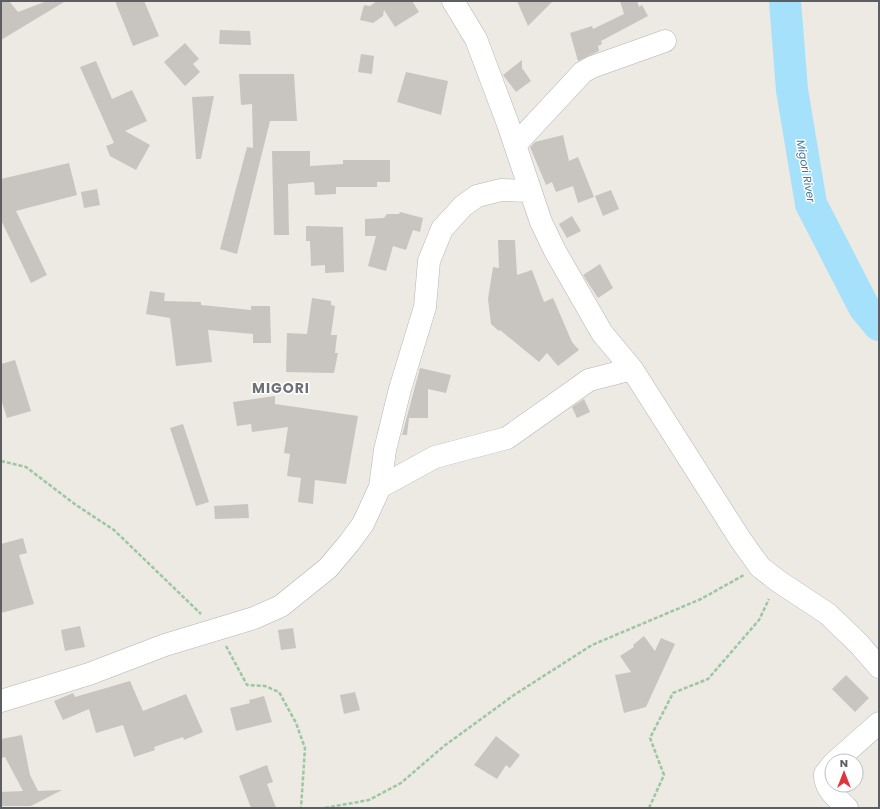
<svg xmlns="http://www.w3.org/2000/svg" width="880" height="809" viewBox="0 0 880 809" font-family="Poppins,sans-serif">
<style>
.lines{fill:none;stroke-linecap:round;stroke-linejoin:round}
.river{stroke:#a5e1fb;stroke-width:32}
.building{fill:#c8c4bf}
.minor-casing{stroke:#b0b4b7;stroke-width:23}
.path{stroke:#9bc7a1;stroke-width:2.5;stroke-dasharray:4 2;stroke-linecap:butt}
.minor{stroke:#fff;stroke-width:22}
.labels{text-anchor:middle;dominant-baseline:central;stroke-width:3;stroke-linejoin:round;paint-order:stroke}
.water-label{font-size:11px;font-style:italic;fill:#3e779b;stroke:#fff}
.district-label{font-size:14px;font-weight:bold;letter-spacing:1px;fill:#6c7275;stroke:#fff}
</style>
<rect width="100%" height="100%" fill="#ede9e3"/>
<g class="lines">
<!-- river -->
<path class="river" d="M785 1 792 90 811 204 864 307 879 325"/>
</g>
<!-- building -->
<path class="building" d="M1 1H9L18 12 47 1 64 2 1 40Z
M115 1H144L159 36 133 46Z
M377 1H412L419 12 395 27 384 10 383 16 373 23 360 20 364 5 370 6Z
M517 1H553L528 26Z
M620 1H637L639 7 642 5 648 16 601 41 602 44 598 46 599 51 578 61 570 33 592 26 593 29 624 14Z
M220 30 250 31 251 45 219 44Z
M185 43 199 59 193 64 200 72 185 86 164 62Z
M361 54 374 56 372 74 358 72Z
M522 60V68L531 81 516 92 503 75Z
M96 61 112 99 132 90 147 121 125 131 150 145 136 170 110 156 106 146 114 143 80 67Z
M406 72 448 81 441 115 397 102Z
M239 74H294L297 121H270L237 254 220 249 247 147 253 148 252 104 241 105Z
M214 96 201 159H196L192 97Z
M563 135 569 161 578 157 594 197 578 203 573 186 556 192 552 182 546 185 530 147 535 142Z
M272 151H310V166L343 164V160H390V182H377V187H336V194L315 195 314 182 288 184 289 235H274Z
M69 163 77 195 16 211 47 275 31 283 1 220V179Z
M97 189 100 205 84 208 81 192Z
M611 190 619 209 603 216 595 196Z
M400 212 423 218 420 232 413 230 406 250 393 246 386 271 368 266 376 236H365V219L384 218 387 214H399Z
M572 216 581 231 567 238 559 224Z
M306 226 343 227 344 272 325 273V265L311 266 310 241H306Z
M498 240H515L517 275 532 270 544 302 553 298 572 342 579 350 558 366 547 353 539 362 500 330 499 331 491 324 488 299 493 267 499 268Z
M600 264 613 288 598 298 583 275Z
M150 291 165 293 164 301 201 302V305L251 310V306H270L271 343H253V334L208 330 212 362 176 366 170 318 146 314Z
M312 298 331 301V305L335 306 331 335H337L335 353H338L334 373 286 372 287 333 307 334Z
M15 360 31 411 7 418 1 399V364Z
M420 368 451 375 446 393 428 389V418H409L407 435H402Z
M275 396V404L358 416 346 484 315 480 313 504 298 502 301 478 287 476 290 454 284 453 288 427 252 432 251 424 237 426 233 402Z
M584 399 590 412 577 418 572 407Z
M183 424 209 502 196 506 170 428Z
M248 504 249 518 215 519 214 506Z
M23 538 27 553 19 555 34 604 1 613V544Z
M80 626 85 647 65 651 61 630Z
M293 628 296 648 281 650 278 630Z
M644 636 655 651 661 638 675 644 646 707 624 713 615 675 631 672 620 656 634 647 633 645Z
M846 675 869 698 855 712 832 689Z
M130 681 143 711 186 694 203 732 184 740 183 737 154 747 155 750 134 757 123 725 96 733 89 709 63 720 54 701 73 693 75 697Z
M355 692 360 710 344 714 340 695Z
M264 696 272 722 236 731 230 708 250 703 249 700Z
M22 735 30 775 38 791 62 790 31 806H1V792L23 791 5 757 1 758V739Z
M496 736 520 755 510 768 506 765 497 779 474 765Z
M267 765 273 782 267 784 276 808H251L239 776Z"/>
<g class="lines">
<defs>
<path id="minor" d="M453 1 476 39 508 124 541 222 555 251 602 333 632 369 740 539 760 567 778 581 828 614 859 644 879 667
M515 145 583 72 592 67 665 41
M380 487 435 457 507 438 589 380 632 369
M1 701 89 674 165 645 254 618 281 606 328 568 349 543 363 524 380 487 385 450 400 389 425 307 429 261 442 229 463 206 477 196 501 190 529 191
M836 761 879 723
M832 765 825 774C824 789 838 799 847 808"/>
</defs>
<!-- minor casing -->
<use href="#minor" class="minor-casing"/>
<!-- path -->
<path class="path" d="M1 461 26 467 76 505 114 530 201 614
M226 646 247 685 265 686 279 692 296 723 305 748 301 808
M325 808 369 800 401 783 444 746 514 695 592 645 701 599 744 575
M649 808 664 775 650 738 673 693 708 679 759 620 769 599"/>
<!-- minor -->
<use href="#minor" class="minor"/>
</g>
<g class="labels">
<!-- water labels -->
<g class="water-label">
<text transform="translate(806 171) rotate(80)">Migori River</text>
</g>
<!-- district labels -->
<g class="district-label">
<text x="281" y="388">MIGORI</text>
</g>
</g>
<!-- border -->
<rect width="880" height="809" fill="none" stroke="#5b5f63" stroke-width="4"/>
<!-- north arrow -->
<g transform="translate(844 773)"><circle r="19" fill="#ffffff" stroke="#bdbfc1"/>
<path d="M0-3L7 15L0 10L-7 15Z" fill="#e1353e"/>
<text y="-6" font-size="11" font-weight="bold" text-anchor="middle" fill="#5b5f63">N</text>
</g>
</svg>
